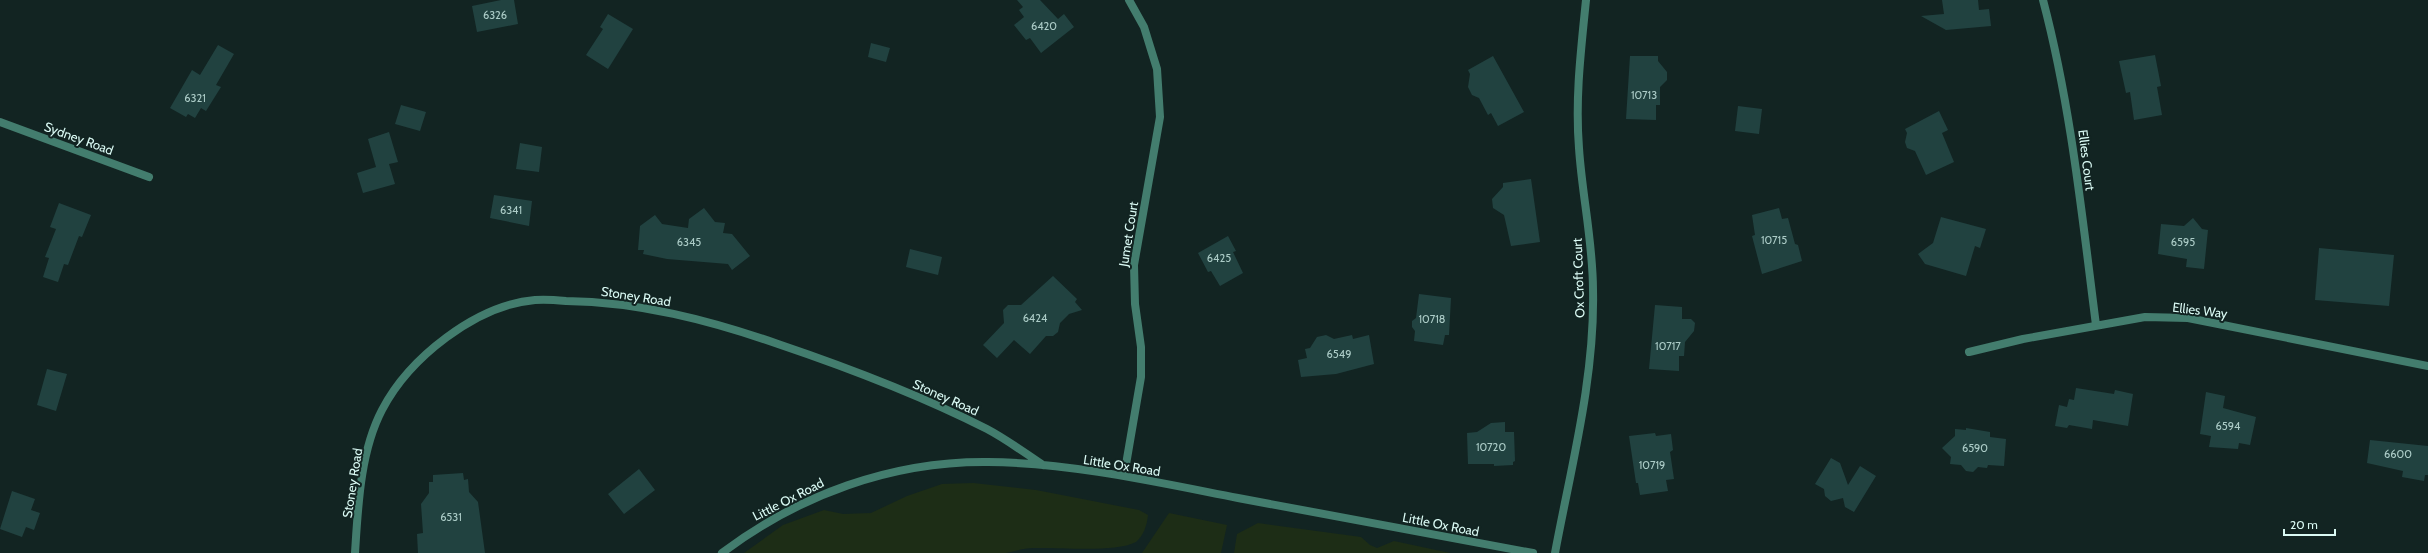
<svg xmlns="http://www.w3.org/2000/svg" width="2428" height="553" viewBox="0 0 2428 553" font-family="Cabin,sans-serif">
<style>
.green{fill:#1d2d16}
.building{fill:#214240}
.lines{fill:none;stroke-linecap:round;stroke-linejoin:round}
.street{stroke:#437d6e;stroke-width:8}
.labels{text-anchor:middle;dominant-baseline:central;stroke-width:4;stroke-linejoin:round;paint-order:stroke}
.number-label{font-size:11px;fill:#acccc7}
.street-label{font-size:13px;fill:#dafaf4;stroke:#122422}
</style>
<rect width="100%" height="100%" fill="#122422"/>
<!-- green -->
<path class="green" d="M973 483 1036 490 1139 510 1148 515C1147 525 1144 535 1136 542 1115 553 1060 547 1033 548 1025 548 1015 551 1006 553H744L783 525 824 510 843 514 871 513 907 496 942 484Z
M1169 513 1227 525 1221 553H1142Z
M1258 523 1361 537 1370 545 1377 548 1394 541 1450 553H1234L1237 534Z"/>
<!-- building -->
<path class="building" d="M501 0H514L518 24 477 32 472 6Z
M1017 0H1040L1058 19 1064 14 1074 27 1041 53 1030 38 1026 40 1014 25 1024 17 1019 10 1023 7Z
M1942 0H1978L1979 10 1989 9 1991 26 1946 30 1921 16 1944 14Z
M608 14 633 29 608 69 586 55 603 29 600 27Z
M871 43 890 48 886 62 868 57Z
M218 45 234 54 216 85 221 87 206 111 201 108 195 118 188 114 186 117 170 108 192 70 200 75Z
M2155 55 2161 86 2157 87 2162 115 2134 120 2130 92 2126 93 2119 61Z
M1493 56 1524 112 1498 126 1491 113 1488 115 1479 98 1472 95 1468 87 1470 74 1468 70Z
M1630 56H1658V61L1667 72V80L1660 87V105H1656V120L1626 119Z
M401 105 426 112 420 131 395 124Z
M1738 106 1762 109 1759 134 1735 131Z
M1939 111 1948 130 1942 133 1954 162 1926 175 1915 151 1907 148 1905 142 1907 133 1905 129Z
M389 132 398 162 389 164 395 184 363 193 357 173 376 167 368 139Z
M520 143 542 147 539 172 516 169Z
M1531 179 1540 242 1511 246 1504 215 1493 208 1492 199 1503 187V183Z
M494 195 532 201 529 226 490 218Z
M59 203 91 215 82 237 79 236 68 265 64 264 58 282 43 277 49 258 45 257 56 229 50 227Z
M704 208 715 222 725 223 723 233 732 234 750 256 732 270 728 264 667 259 643 254 644 250H638L640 226 655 215 662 224 688 228 689 219Z
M1779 208 1782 219 1788 218 1795 244 1798 245 1802 261 1762 274 1752 236 1755 235 1752 215Z
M1941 217 1986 229 1980 248 1975 246 1966 276 1925 264 1918 254 1933 243Z
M2193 218 2202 229 2208 230 2204 269 2186 267 2187 259 2158 254 2161 224 2184 226Z
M1228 236 1236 251 1233 252 1243 273 1220 286 1211 271 1208 272 1198 253Z
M2319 248 2394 255 2389 306 2315 300Z
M910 249 942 257 938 275 906 267Z
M1053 276 1077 299 1075 302 1082 310 1069 314 1060 323 1058 332 1053 336H1046L1030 354 1014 340 997 358 983 345 1004 323 1003 310 1008 305H1021Z
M1419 294 1451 298 1449 335H1445L1443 345 1414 341 1415 331 1412 327V321L1416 318Z
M1655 305 1682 307V319H1691L1695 323 1694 331 1685 342 1684 356H1679V371L1649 369Z
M1326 335 1334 339 1352 335 1353 339 1369 335 1374 364 1336 374 1301 377 1298 360 1307 358 1305 349 1310 348 1317 337Z
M47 369 67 374 56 411 37 405Z
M2076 388 2114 394 2115 390 2133 394 2128 426 2093 420 2092 429 2069 425 2067 428 2055 426 2059 405 2067 407 2069 399 2074 400Z
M2206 392 2225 396 2223 408 2256 417 2250 445 2239 443 2238 449 2209 447 2211 436 2200 434Z
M1505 422V432H1514L1515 461 1513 462V465L1494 466V464H1468L1467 433 1477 432 1491 423Z
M1966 428 1990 432V437L2006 439 2004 466 1988 465 1987 468 1978 467 1973 472 1966 471 1961 465 1950 464 1951 457 1942 448 1955 436V429L1966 430Z
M1655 433 1656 436 1671 434 1673 450 1670 452 1674 479 1666 480 1668 491 1640 495 1638 483H1636L1629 436Z
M2370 440 2428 446V475H2425L2424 481 2402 477 2403 471 2367 463Z
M1831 458 1840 463 1848 485 1860 466 1876 476 1854 512 1845 507 1843 498 1831 501 1825 496 1824 489 1815 484Z
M639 469 655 490 624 514 608 494Z
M463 473 464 480 468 479 469 492 478 502 485 553H418L417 534 423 533 421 504 429 493V482H433V475Z
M12 491 35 499 31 510 40 513 34 530 26 527 22 537 0 529Z"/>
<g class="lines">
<!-- street -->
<path class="street" d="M2043 0C2071 106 2082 216 2096 325
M0 122 149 177
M1969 352 2023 339 2145 317 2188 318 2428 366
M1124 476 1141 377V347L1135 304 1134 265 1160 117 1157 69 1144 27 1129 0
M355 553C358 507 360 452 382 410 409 358 476 305 535 300 545 299 556 300 566 301 639 302 709 320 778 344 849 368 920 395 987 429 1006 439 1025 453 1043 465
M722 553C799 495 891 461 988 462 1072 463 1156 482 1238 498 1337 517 1435 535 1533 553
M1555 553C1571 467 1595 378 1593 290 1593 242 1582 195 1579 148 1575 98 1581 50 1586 0"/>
</g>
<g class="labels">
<!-- number labels -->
<g class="number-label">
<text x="495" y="15">6326</text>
<text x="1044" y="26">6420</text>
<text x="1644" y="95">10713</text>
<text x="195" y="98">6321</text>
<text x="511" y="210">6341</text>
<text x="1774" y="240">10715</text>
<text x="689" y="242">6345</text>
<text x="2183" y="242">6595</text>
<text x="1219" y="258">6425</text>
<text x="1035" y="318">6424</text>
<text x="1432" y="319">10718</text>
<text x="1668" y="346">10717</text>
<text x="1339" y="354">6549</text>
<text x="2228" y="426">6594</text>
<text x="1491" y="447">10720</text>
<text x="1975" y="448">6590</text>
<text x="2398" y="454">6600</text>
<text x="1652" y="465">10719</text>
<text x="451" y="517">6531</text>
</g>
<!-- street labels -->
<g class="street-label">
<text transform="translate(79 138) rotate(20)">Sydney Road</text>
<text transform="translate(2087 160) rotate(83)">Ellies Court</text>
<text transform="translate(1128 234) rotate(-81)">Jumet Court</text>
<text transform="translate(1578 278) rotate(-92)">Ox Croft Court</text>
<text transform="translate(636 296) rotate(9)">Stoney Road</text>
<text transform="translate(2200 310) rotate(7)">Ellies Way</text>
<text transform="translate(946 397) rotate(24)">Stoney Road</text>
<text transform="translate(1122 465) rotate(9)">Little Ox Road</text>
<text transform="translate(352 483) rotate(-81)">Stoney Road</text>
<text transform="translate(788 499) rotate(-27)">Little Ox Road</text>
<text transform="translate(1441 524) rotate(11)">Little Ox Road</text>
</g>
</g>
<!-- scale -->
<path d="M2284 529v6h51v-6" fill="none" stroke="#dafaf4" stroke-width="2"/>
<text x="2290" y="529" font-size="12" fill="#dafaf4" stroke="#122422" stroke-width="3" paint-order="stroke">20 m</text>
</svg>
